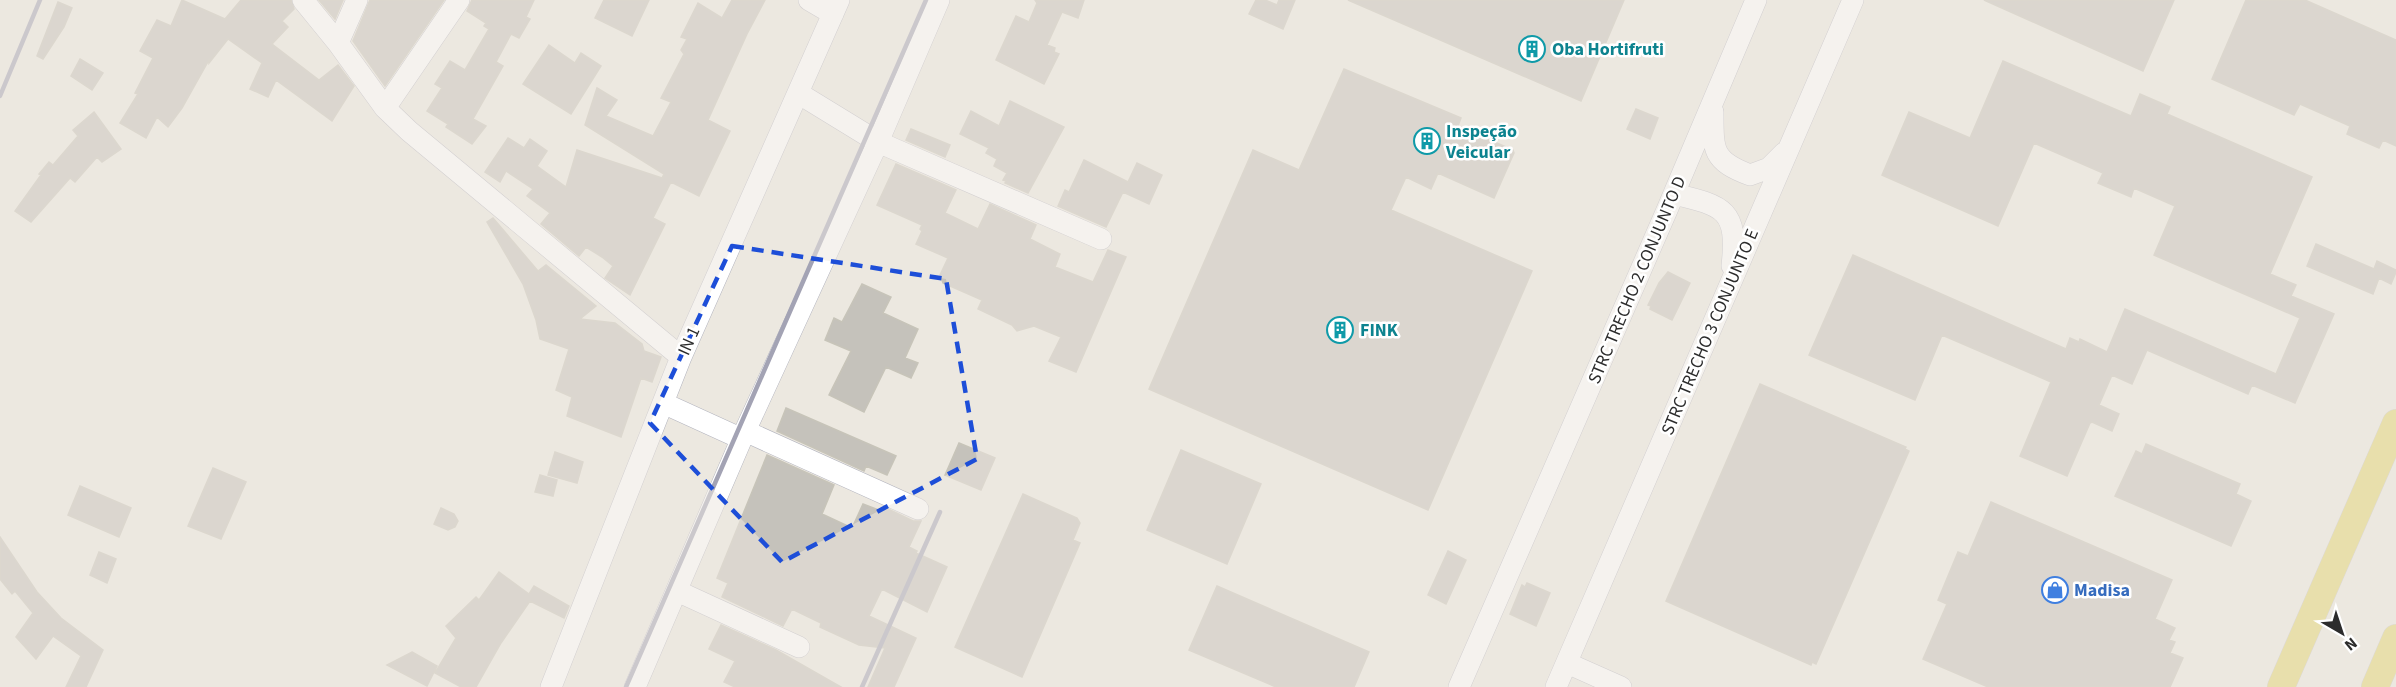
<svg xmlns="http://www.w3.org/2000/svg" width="2396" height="687" viewBox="0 0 2396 687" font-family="'Source Sans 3',sans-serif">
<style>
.building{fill:#c5c2bb;stroke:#c7c4b9;stroke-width:1.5}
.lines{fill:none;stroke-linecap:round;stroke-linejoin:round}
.minor-casing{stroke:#b3b4be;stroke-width:22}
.major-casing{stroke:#c8c8c8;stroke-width:28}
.minor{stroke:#fff;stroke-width:21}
.major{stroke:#e3d66e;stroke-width:27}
.rail{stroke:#a3a3b4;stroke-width:4.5}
.marked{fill:none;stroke:#1d4ed8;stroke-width:4.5;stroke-dasharray:12 8;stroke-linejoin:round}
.labels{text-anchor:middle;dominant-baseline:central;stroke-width:5;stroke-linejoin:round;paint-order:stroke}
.culture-label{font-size:18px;font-weight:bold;fill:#0d838f;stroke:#fff;text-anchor:start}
.street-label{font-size:18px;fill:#2c2c2c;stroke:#fff}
.shop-label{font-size:18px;font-weight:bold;fill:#366cbe;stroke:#fff;text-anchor:start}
</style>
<rect width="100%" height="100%" fill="#ece8e0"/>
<!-- building -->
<path class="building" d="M182 0 225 19 241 0H291L294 9 282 21 288 27 272 44 319 80 338 65 354 86 332 121 276 80 268 97 250 89 262 63 228 39 209 63V60L182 108 168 127 157 117 146 138 120 123 138 94 135 93 153 58 140 51 157 20 171 26Z
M319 0H343L335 19Z
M370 0H444L385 86 353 41Z
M472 0H534L526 17 530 19 519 38 511 34 496 62 503 66 473 119 486 126 472 144 446 127 448 124 427 111 442 88 435 84 450 61 465 70 489 29 484 26 486 23 467 11Z
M604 0H649L632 36 595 18Z
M732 0H765L747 34 708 120 730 131 699 196 671 182 653 218 665 224 630 295 605 278 613 266 602 257 586 247 579 256 541 224 550 213 527 196 533 189 506 171 500 182 485 172 508 138 524 148 530 139 547 151 537 166 566 187 577 150 662 178 664 174 585 125 597 88 617 100 606 116 653 136 671 102 661 98 684 54 681 50 687 39 681 37 698 3 722 18Z
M1035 0H1084L1078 18 1062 12 1047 45 1055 48 1054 52 1059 54 1044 84 996 60 1016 16 1029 22 1037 3Z
M1256 0H1265L1277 5 1279 0H1295L1283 29 1249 14Z
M1348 0H1624L1581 101Z
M1984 0H2174L2143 71Z
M2246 0H2305L2396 40V146L2383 140 2379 148 2347 134 2350 126 2300 104 2294 115 2212 79Z
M58 2 72 8 64 27 43 59 37 56Z
M549 45 575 63 581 53 601 66 571 114 523 84Z
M80 59 103 73 92 90 71 76Z
M2003 61 2131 116 2140 94 2170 107 2167 114 2312 177 2270 274 2296 285 2291 296 2334 314 2295 403 2252 385 2248 394 2147 350 2132 384 2112 375 2099 405 2119 414 2112 431 2092 422 2090 423 2067 476 2020 456 2051 382 1942 335 1915 400 1809 355 1853 255 2066 349 2070 338 2079 342 2080 339 2107 352 2125 309 2276 374 2300 318 2154 255 2175 206 2134 188 2131 197 2098 183 2103 173 2034 143 1998 226 1882 175 1909 112 1970 138Z
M1344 69 1461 118 1458 126 1513 150 1514 153 1494 198 1438 173 1431 189 1406 177 1391 210 1532 271 1428 510 1149 389 1253 150 1299 170Z
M1010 101 1064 127 1028 193 1005 183 1006 181 1003 180 1007 173 994 166 997 159 986 153 989 148 960 134 971 111 999 126Z
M1636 109 1658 118 1650 139 1627 129Z
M94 112 121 149 102 162 97 157 75 182 70 178 31 222 15 211 41 175 39 174 49 162 53 165 78 136 73 130Z
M911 129 950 145 945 157 906 140Z
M1084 160 1128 182 1137 163 1162 175 1149 204 1123 192 1106 227 1058 206 1065 190 1069 192Z
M896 164 956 190 945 213 978 229 990 204 1036 225 1030 239 1060 254 1055 267 1093 282 1108 250 1126 257 1076 372 1049 361 1061 337 1034 326 1017 331 1012 325 978 309 982 300 943 283 940 275 948 258 916 244 922 231 920 229 922 225 877 205Z
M493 218 538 271 546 265 596 306 580 319 615 323 642 344 644 351 661 357 652 382 641 378 621 437 567 416 572 397 556 390 569 349 540 339 536 320 523 284 487 222Z
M2316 244 2374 269 2377 261 2396 270V272L2391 284 2379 278 2373 294 2307 266Z
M1668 272 1690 283 1672 320 1650 309 1651 306 1648 305 1659 283Z
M862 284 891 297 883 313 918 329 905 358 918 363 911 378 886 367 864 412 829 395 851 351 825 340 834 318 842 322Z
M1760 384 1906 447 1905 449 1909 451 1816 664 1812 662 1811 665 1666 601Z
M786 408 896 456 887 475 866 466 864 471 777 431Z
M959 443 995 458 981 490 945 475Z
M2146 444 2240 484 2236 494 2251 501 2231 546 2115 496 2136 451 2142 454Z
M1181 450 1261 484 1227 564 1147 530Z
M555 452 583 462 577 483 548 475Z
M767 455 834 485 822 514 852 528 863 504 884 512 886 508 913 521H921L909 547 917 551 916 553 947 567 927 612 882 589 869 616 916 638 894 687H868L885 648 859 645 820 627 821 623 792 609 783 626 722 597 728 583 717 578Z
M213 468 246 482 221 539 188 526Z
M540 475 557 480 553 496 535 492Z
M80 486 131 508 119 537 68 515Z
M1023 494 1077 518 1080 523 1073 540 1080 543 1022 677 955 647Z
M1991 502 2172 580 2155 619 2175 628 2169 640 2175 642 2170 653 2183 658 2170 687H1988L1923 659 1947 604 1938 600 1958 552 1968 556Z
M441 508 454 514 458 521 455 527 448 530 434 524Z
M0 537 37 592 61 618 103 650 86 687H66L81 656 53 636 36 659 16 637 33 613 15 591 12 594 0 579Z
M1448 551 1466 560 1446 604 1428 595Z
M99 552 116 559 107 583 90 575Z
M499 572 529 594 534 586 569 606 564 618 530 601 501 643 476 687H461L435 673 456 638 446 626 476 597 479 600Z
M1527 583 1550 593 1536 626 1510 614 1522 585 1525 587Z
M1217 586 1369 652 1354 687H1276L1189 650Z
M721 625 776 650 841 687H735L724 682 735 661 709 649Z
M412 652 437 666 427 686 387 665Z"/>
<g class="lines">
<defs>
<path id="minor" d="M303 0 338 43 385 108 409 131 681 357
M809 0 833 14
M338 43 357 0
M798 93 878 142 1101 239
M385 108 459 0
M1713 112C1713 150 1712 161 1750 175L1769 168 1784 153
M1674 194C1725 206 1738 210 1732 266
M663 403 742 439
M745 431 918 509
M677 591 799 647
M1567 663 1621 687
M551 687 681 357 839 0
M635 687 745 431 878 142 939 0
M1459 687 1667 210 1756 0
M1556 687 1853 0"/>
<path id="major" d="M2281 687 2396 423
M2375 687 2396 638"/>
</defs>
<!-- minor casing -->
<use href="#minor" class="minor-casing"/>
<!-- major casing -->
<use href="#major" class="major-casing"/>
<!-- minor -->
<use href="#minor" class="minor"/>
<!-- major -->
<use href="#major" class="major"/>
<!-- rail -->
<path class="rail" d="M0 96 40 0
M626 687 926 0
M862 687 940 512"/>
</g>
<!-- marked area -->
<path d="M0 0H2396V687H0ZM732 246 946 279 977 459 782 562 650 423Z" fill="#ece8e0" fill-opacity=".55" fill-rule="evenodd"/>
<path class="marked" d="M732 246 946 279 977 459 782 562 650 423Z"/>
<!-- icons -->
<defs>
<symbol id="building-ring" viewBox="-11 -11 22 22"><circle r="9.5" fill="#fff" stroke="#0f9aa8" stroke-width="1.5"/><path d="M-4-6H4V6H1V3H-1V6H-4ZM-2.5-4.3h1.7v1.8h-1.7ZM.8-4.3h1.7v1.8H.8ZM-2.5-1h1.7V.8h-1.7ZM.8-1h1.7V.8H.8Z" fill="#0f9aa8"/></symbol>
<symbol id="shop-ring" viewBox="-11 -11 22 22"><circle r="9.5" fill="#fff" stroke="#3f7fe0" stroke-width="1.5"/><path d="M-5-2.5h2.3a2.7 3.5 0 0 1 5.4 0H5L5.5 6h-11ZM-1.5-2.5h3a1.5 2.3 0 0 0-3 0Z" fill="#3f7fe0"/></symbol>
</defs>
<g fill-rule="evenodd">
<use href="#building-ring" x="1517" y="34" width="30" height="30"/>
<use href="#building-ring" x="1412" y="126" width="30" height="30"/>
<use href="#building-ring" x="1325" y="315" width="30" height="30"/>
<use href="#shop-ring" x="2040" y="575" width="30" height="30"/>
</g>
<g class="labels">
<!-- culture labels -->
<g class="culture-label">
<text x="1552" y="49">Oba Hortifruti</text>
<text x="1446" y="131">Inspeção<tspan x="1446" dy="21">Veicular</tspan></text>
<text x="1360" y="330">FINK</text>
</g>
<!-- street labels -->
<g class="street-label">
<text transform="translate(1637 280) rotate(-67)">STRC TRECHO 2 CONJUNTO D</text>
<text transform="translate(1710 332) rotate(-67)">STRC TRECHO 3 CONJUNTO E</text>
<text transform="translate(689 341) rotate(-66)">IN 1</text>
</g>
<!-- shop labels -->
<g class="shop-label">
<text x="2074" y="590">Madisa</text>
</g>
</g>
<!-- north arrow -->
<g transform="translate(2342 633) rotate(141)" stroke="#ffffff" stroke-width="4.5" paint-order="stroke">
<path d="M0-4.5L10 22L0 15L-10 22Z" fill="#2c2c2c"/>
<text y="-9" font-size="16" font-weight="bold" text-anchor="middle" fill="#2c2c2c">N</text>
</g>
</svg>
